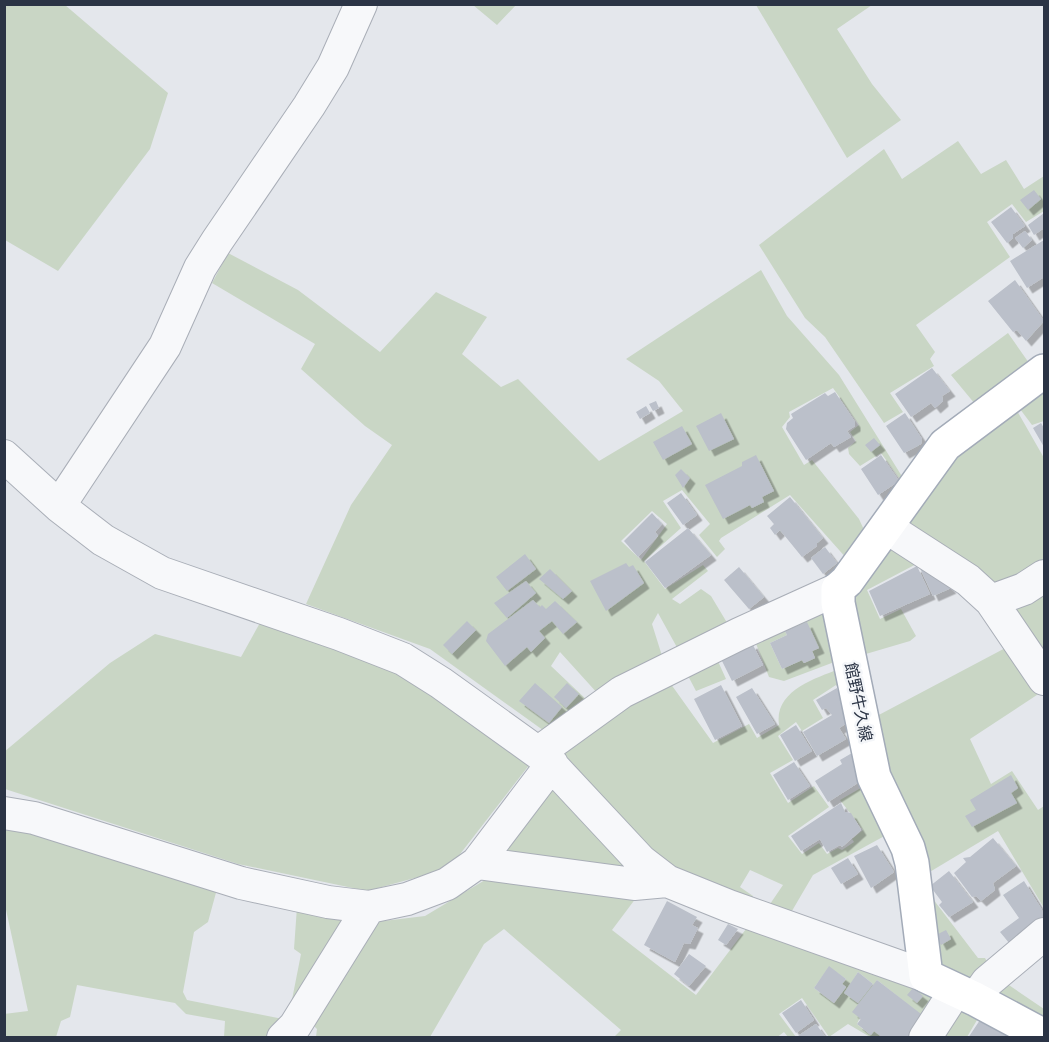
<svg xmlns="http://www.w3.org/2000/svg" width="1049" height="1042" viewBox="0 0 1049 1042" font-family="'Titillium Web','Noto Sans JP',sans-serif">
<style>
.green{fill:#c9d6c5;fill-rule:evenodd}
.building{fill:#bbc0ca;filter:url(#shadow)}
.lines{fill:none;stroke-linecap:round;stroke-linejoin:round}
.minor-casing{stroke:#a9aeb7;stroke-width:34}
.major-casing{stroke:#a3abb8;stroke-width:36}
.minor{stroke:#f7f8fa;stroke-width:32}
.major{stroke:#fff;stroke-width:33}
.labels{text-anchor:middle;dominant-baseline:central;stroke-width:5;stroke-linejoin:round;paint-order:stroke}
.street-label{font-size:16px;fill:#2b3445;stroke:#f4f6f9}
</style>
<defs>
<filter id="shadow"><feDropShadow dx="5.5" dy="5.5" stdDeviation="0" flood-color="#0004"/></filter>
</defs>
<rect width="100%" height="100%" fill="#e4e7ec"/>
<!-- green -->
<path class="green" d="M5 4 65 5 168 93 150 149 58 271 5 240Z
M473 5H516L497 25Z
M756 5H872L837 29 872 84 901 120 847 158Z
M958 141 981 174 1006 160 1024 189 1044 176V211L1026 222 1012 204 987 222 1010 257 916 325 935 352 930 359 934 366 890 393 903 412 884 423 825 337 805 318 759 245 884 149 902 179Z
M228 253 298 290 380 352 436 292 487 317 462 354 501 387 518 379 599 461 683 411 659 381 626 359 761 270 787 316 839 375 903 478H899L881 453 860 466 849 454 848 448 856 441 850 432 859 425 833 388 789 412 790 417 782 427 804 465 812 460 859 519 865 532 848 560 790 495 721 538 719 541 725 549 717 557 699 535 710 524 682 490 663 501 681 528 644 561 665 589 703 565 708 571 672 599 680 604 701 589 711 596 729 626 679 651 658 613 652 624 663 659 599 695 560 652 551 666 589 702 547 733 430 649 306 604 351 505 392 445 365 426 301 369 315 344 212 283ZM652 511 667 524 641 560 621 541Z
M1008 333 1029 363 975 404 951 375Z
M1044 392V421L1032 425 1020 409Z
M1016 409 1044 458V566L994 591 905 520 944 460Z
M889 545 924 560 867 590 880 619 901 609 916 636 910 641 859 656 851 596Z
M1044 580V649L1038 652 1004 607Z
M822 606 837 661 784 681 769 677 755 641ZM785 631 819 648 812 651 815 658 804 663 802 660 782 669 770 643 787 635Z
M261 621 375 659 420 684 530 764 457 858 433 873 367 891 238 864 5 789 4 752 110 663 155 634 241 657Z
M1011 645 1043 691 970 739 991 784 1012 771 1038 810 1044 806V908L998 831 923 876 887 780 875 717Z
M717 659 726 679 696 691 686 672Z
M839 669 843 694 836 685 813 700 823 718 802 731 796 722 778 736 793 760 770 773 788 803 814 786 829 807 788 836 802 854 819 843 827 854 838 848 842 850 854 842 852 839 863 830 840 800 866 785 890 833 813 875 789 916 768 907 783 885 750 870 740 887 753 896 752 902 665 866 559 751 668 680 713 743 749 724 757 738 779 725C774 691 814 679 839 669Z
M551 782 637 874 500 857Z
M5 824 217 889 208 922 194 932 183 992 187 1000 288 1020 301 954 294 949 297 907 353 917 288 1020 267 1037H224L225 1021 186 1014 175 1003 77 985 70 1017 61 1021 56 1037H5L4 1014 28 1011 5 905Z
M490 877 639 894 612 930 696 995 746 929 931 993 936 1008 924 1017 877 980 857 1024 870 1035 874 1031 883 1037H870L848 1024 829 1037 802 998 779 1014 796 1037H788L784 1032 776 1038 614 1037 621 1030 504 929 484 944 430 1037H316L317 1029 311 1023 375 922 425 916ZM829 967 846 979 842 984 846 987 834 1003 814 988ZM858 972 873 984 858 1003 845 993Z
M928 888 936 903 978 958H985L991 969 972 987 943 967 938 957Z
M1003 981 1044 1009V1025L991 995Z
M959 1005 980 1015 967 1037H947L939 1032Z"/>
<!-- building -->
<path class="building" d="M1034 190 1041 199 1028 210 1020 200Z
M1011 207 1025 226 1013 234V238L1007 243 991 222Z
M1044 213V228L1034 235 1028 225Z
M1025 231 1032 240 1023 248 1015 238Z
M1044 240V277L1027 288 1010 261Z
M1015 280 1044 321 1026 341 1017 330 1013 332 988 301Z
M932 368 950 391 942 396 943 401 935 408 931 403 911 417 895 394Z
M835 392 855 422V426L847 431 851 437 834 447 831 443 806 460 786 429 787 423 793 418 791 414 825 393 828 396Z
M656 401 659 408 653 411 649 404Z
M646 406 650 413 640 419 636 412Z
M721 413 734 439 709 451 696 426Z
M905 413 922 439 921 444 904 453 886 426Z
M1041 423 1044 428V447L1033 428Z
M682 426 692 444 663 460 653 442Z
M874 438 880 445 871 452 865 445Z
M756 455 774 491 762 497 764 502 752 508 750 505 723 519 705 485 742 466V462Z
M881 455 899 481 878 495 861 469Z
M681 469 690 478 683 488 675 475Z
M681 493 697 515 683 525 667 503Z
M790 497 823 538 817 543V546L802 557 780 530 775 535 770 528 774 524 767 516Z
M652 513 662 524 655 532 658 536 638 557 624 541Z
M688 528 711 555 665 588 645 562Z
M825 547 837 563 823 574 811 558Z
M525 554 536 569 507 591 496 577Z
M626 563 629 567 633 565 644 583 606 611 590 581Z
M926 565 951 588 933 596 920 568Z
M917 566 930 594 880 616 869 591Z
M739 567 764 597 749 609 724 580Z
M550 569 572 591 563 599 539 579Z
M526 581 536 593 507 618 494 603Z
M533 600 540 607 542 605 546 609 555 601 577 622 563 634 552 621 539 631 545 638 531 652 527 647 505 666 486 641 488 634Z
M467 621 476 630 452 654 443 645Z
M807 622 819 648 812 651 815 658 804 663 802 660 782 669 770 643 787 635 785 631Z
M752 643 763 665 732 681 721 659Z
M535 683 562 707 549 723 519 701Z
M567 683 579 694 566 708 554 697Z
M721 685 742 726 715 740 694 699Z
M752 688 775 724 757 734 736 697Z
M837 688 852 720 839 728 846 739 817 756 803 732 832 715 826 708 822 710 816 700Z
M796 725 812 751 795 761 780 735Z
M852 753 861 767 864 779 828 802 815 781 842 764 840 760Z
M794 762 810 786 788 800 773 775Z
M1011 775 1018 788 1011 793 1017 803 972 827 965 816 976 810 970 800Z
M841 803 845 812 851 813 861 830 842 847 840 845 827 852 820 839 801 851 791 836Z
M993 838 1016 866 993 883 995 890 981 901 976 896 972 897 954 873 966 862 963 858 970 857Z
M877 845 894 872 871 888 854 856Z
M848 858 858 874 841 884 831 868Z
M949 871 973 902 949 917 939 905 942 902 930 886Z
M1024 881 1042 910 1044 921 1010 944 1000 932 1019 918 1003 895Z
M667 901 697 917 692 925 698 928 690 944 684 943 675 962 644 945Z
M728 924 738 929 726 945 718 940Z
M946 930 951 939 941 945 936 935Z
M689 954 706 966 689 986 674 974Z
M829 966 846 979 842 984 846 987 834 1003 814 988Z
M858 972 873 984 858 1003 844 993Z
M877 980 925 1017 909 1038H883L874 1031 871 1035 857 1024 861 1019 852 1012Z
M913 988 923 996 917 1003 907 995Z
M801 1000 814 1020 796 1033 782 1013Z
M982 1017 1013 1038H968Z
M816 1024 826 1038H799L798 1036Z"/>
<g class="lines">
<defs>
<path id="minor" d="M4 456 59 506 103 540 162 573 339 634 403 659 441 683 544 757 641 861 667 881 729 906 926 976
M59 506 165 346 200 268 217 241 309 106 333 67 361 4
M886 527 968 580 991 601 1044 679
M991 601 1024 589 1044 576
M539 752 622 692 739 634 838 589
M4 813 34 818 241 883 328 902 369 907 407 899 447 884 477 863 552 764
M477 863 634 884 667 881
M975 999 987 982 1044 934
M283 1038 295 1026 369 907
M925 1038 956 990"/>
<path id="major" d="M1044 371 945 445 847 581 838 589V603L874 777 908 848 912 863 926 976 975 999 1044 1036"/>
</defs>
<!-- minor casing -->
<use href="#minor" class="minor-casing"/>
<!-- major casing -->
<use href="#major" class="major-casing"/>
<!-- minor -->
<use href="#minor" class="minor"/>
<!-- major -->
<use href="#major" class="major"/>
</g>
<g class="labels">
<!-- street labels -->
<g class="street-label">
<text transform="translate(859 702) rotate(78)">館野牛久線</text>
</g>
</g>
<!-- border -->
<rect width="1049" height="1042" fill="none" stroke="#2b3445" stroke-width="12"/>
</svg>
